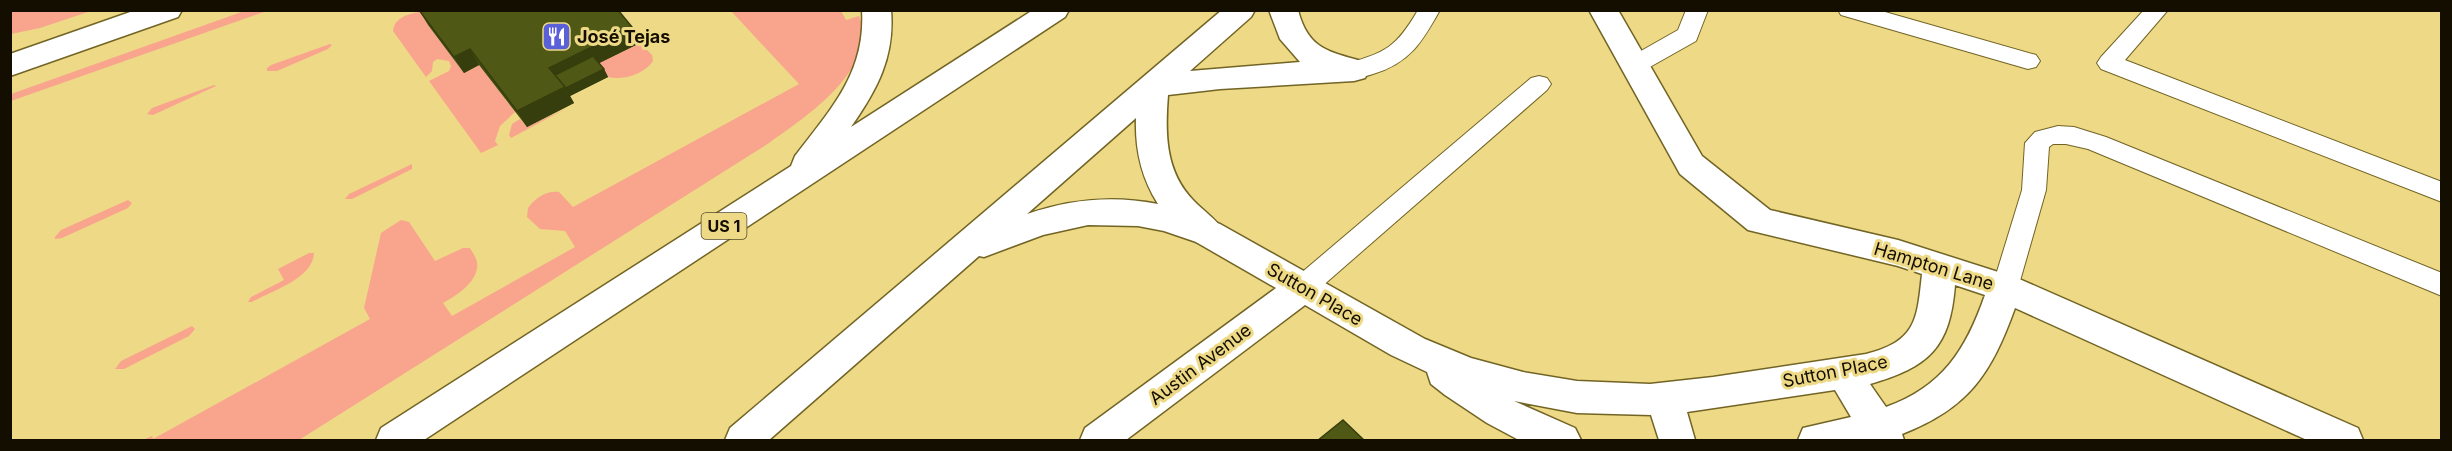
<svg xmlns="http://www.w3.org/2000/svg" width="2452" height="451" viewBox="0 0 2452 451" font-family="Inter,sans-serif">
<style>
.green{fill:#f9a58d}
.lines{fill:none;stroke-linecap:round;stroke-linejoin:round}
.service-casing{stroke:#726424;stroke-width:2}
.minor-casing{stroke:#726424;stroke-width:3}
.tertiary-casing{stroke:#726424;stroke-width:3}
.trunk-casing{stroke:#726424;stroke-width:3}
.service{fill:#fff;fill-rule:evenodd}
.minor{fill:#fff;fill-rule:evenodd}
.tertiary{fill:#fff;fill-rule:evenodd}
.trunk{fill:#fff;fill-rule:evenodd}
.wall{fill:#444c11}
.shaded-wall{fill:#373e0e}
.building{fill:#4f5814;stroke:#373e0e;stroke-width:1.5}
.labels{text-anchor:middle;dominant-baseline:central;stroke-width:6;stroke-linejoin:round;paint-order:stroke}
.shield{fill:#edd986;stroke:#554b28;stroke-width:1.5}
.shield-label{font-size:16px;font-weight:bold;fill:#140e00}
.poi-label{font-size:18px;font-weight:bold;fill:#140e00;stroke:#edd986;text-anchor:start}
.street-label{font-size:18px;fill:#140e00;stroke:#edd986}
</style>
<rect width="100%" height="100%" fill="#edd986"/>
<!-- green -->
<path class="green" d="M11 10H91V11L40 28 11 34Z
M247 10 267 11 11 101V94Z
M731 11H841L846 20 859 16C879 69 806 117 769 143L299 440H143L152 436 153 439 370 319 364 308 381 233 401 220 409 222 435 261 463 248H470C472 252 476 257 477 262 480 281 456 296 443 303L452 316 575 247 565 231 540 229 527 217 528 208C535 198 547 190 559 192L573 207 799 84Z
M419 12H425L428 25 464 73 479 65 515 112 500 126 495 141 498 145 481 153 429 81 449 71 451 66 449 61 437 59 433 62 432 71 426 77 393 31C394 18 408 14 419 12Z
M640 43 652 55 653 61C645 74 622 81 608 77L597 64Z
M330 44 332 45 328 49 277 71H267V68L271 65Z
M214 85 216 86 153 115 147 114 152 108Z
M567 108 511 138 509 135 512 124 520 119 527 127Z
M412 164V169L352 199H345L349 194Z
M128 200 132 203 128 208 62 238 55 239V237L61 230Z
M309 253H314C313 279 271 291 252 302H248L251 297 284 280 278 269Z
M192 326 195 329 189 336 124 369H115L121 361Z"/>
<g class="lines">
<defs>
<path id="service" d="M1418 10H1440C1422 42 1410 63 1373 74 1364 77 1356 79 1346 76L1342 70 1346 64C1386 52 1396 48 1418 10Z
M1686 10H1708L1696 41 1641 72 1633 74 1625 72 1621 66 1625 60 1678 30Z
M1838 10H1878L2036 55 2040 61 2036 67 2028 69 1841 15Z
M2144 10H2168L2125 60 2442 182V202L2101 69 2097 63 2101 57Z
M1539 76 1547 78 1551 84 1547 90 1312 295 1303 298 1294 295 1290 287 1294 279 1531 78Z
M2058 126 2074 127 2106 137 2442 273V296L2088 149 2066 144H2053L2049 147 2046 190 2018 288 2014 296 2005 299 1996 296 1992 288 2022 190 2025 143 2035 132Z"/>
<path id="minor" d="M1589 10H1618L1702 156 1770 210 1898 240 2017 278 2358 428 2363 440H2307L2015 308C1991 374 1969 408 1902 434L1904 440H1798L1803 428 1851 417 1835 390 1687 412 1695 440H1659L1651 415 1577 413 1514 401 1575 428 1581 440 1517 439 1487 423 1445 395 1431 384 1427 372 1391 355 1305 305 1126 440H1080L1085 428 1276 288 1196 242 1191 233 1196 224 1208 220 1220 224 1425 339 1471 358 1523 372 1577 381 1650 384 1713 377 1866 354C1916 341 1917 321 1922 274L1898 266 1748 230 1680 174ZM1955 285 1985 295C1966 350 1942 387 1886 407L1870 384C1929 367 1950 348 1955 285Z"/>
<path id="tertiary" d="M136 10H182L178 17 10 76V54Z"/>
<path id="trunk" d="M862 10H891C895 57 877 90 851 127L1033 10H1069L1065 17 424 440H376L381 428 791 166 795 156C830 110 866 73 862 10Z
M1222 10H1255L1251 17 1190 71 1300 62 1280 39 1269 10H1298C1308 50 1330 52 1365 62L1369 70 1365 78 1354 81 1220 89 1168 95C1165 133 1165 171 1193 200 1203 211 1217 219 1225 233L1220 242 1208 246 1164 231 1138 226 1088 225 1043 235 984 257 979 256 769 440H725L730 428ZM1136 118C1135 150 1141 177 1158 204 1113 195 1071 199 1027 214Z"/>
</defs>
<!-- service casing -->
<use href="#service" class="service-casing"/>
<!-- minor casing -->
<use href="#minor" class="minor-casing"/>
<!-- tertiary casing -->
<use href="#tertiary" class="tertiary-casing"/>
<!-- trunk casing -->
<use href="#trunk" class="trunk-casing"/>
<!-- service -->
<use href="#service" class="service"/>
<!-- minor -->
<use href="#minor" class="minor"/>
<!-- tertiary -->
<use href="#tertiary" class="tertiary"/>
<!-- trunk -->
<use href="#trunk" class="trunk"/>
</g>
<!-- wall -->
<path class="wall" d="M419 10 632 27 640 43 599 63 604 69 608 77 570 96 574 103 527 127 479 65 464 73 428 25Z"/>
<!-- shaded-wall -->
<path class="shaded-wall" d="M632 27 640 43 559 83 549 68Z
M470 49 479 65 464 73 454 57Z
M604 69 608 77 570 96 574 103 527 127 517 111Z"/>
<!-- building -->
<path class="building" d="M419 10H618L632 27 549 68 565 87 517 111 470 49 454 57Z
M593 56 604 69 566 88 555 75Z
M1343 420 1365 441H1317Z"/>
<!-- icons -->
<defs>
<symbol id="restaurant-square" viewBox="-11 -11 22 22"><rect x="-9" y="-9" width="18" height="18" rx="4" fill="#5a60d8" stroke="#edd986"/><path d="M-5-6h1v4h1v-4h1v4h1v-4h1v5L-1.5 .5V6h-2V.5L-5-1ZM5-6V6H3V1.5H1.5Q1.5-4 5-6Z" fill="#fff"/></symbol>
</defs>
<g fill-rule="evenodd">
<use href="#restaurant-square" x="540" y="20" width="33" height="33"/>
</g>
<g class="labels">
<!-- shield labels -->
<rect class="shield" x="701.5" y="213" width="45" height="26" rx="4.5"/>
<g class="shield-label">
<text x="724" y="226">US 1</text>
</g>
<!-- poi labels -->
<g class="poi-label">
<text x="577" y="36">José Tejas</text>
</g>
<!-- street labels -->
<g class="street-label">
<text transform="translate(1934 266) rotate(17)">Hampton Lane</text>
<text transform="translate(1315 294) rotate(30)">Sutton Place</text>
<text transform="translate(1200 364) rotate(-37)">Austin Avenue</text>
<text transform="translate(1835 371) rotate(-11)">Sutton Place</text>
</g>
</g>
<!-- border -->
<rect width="2452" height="451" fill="none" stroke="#140e00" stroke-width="24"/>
</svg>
